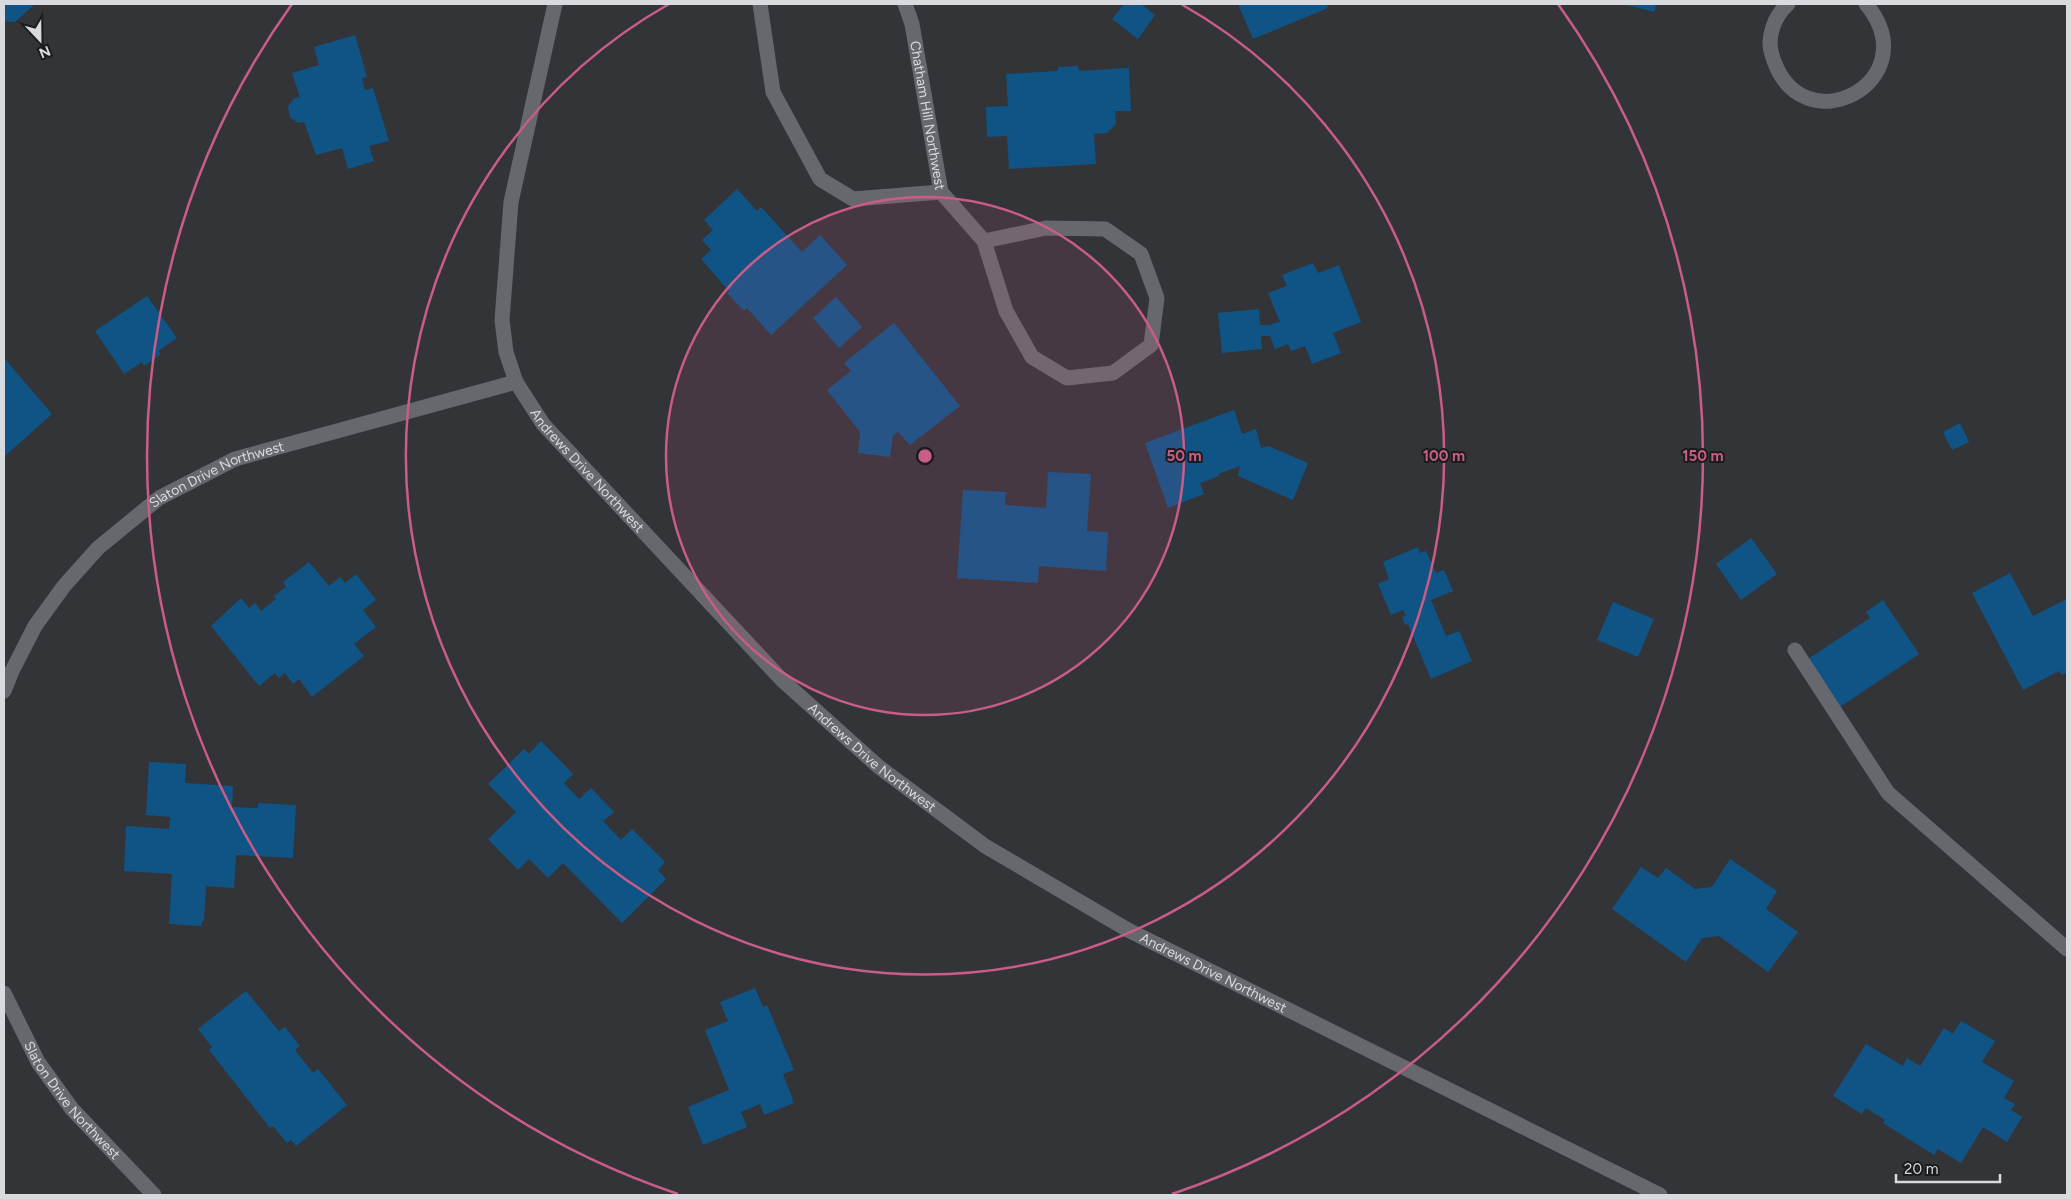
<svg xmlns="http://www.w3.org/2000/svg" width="2071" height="1199" font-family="Figtree,sans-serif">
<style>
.building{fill:#105486}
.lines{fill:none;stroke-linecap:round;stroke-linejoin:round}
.minor{stroke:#67686d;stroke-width:15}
.ring{fill:none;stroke:#ca5c88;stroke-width:2.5}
.labels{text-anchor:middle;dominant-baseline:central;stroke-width:4;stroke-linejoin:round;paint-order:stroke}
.street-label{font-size:14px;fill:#d9dadd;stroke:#1b1c1e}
.centre{fill:#ca5c88;stroke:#1b1c1e;stroke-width:2.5}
.ring-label{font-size:15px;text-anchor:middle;font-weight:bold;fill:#ca5c88;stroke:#1b1c1e;stroke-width:4;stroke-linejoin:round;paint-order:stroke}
</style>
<rect width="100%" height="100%" fill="#333438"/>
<!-- building -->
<g class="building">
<polygon points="4,4 35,4 15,22 4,21"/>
<polygon points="1124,4 1141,4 1155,15 1138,39 1112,19"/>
<polygon points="1238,4 1326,4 1328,8 1253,39"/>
<polygon points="1624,4 1656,4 1654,12"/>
<polygon points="355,35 367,77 362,78 365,90 373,88 389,141 369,146 374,161 348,169 342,148 316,155 304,122 298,123 290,117 288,107 294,98 300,97 292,73 319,65 314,47"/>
<polygon points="1078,66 1079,71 1129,68 1131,111 1115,111 1116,124 1107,133 1094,134 1096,164 1009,169 1007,136 987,137 986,107 1008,106 1006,74 1058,71 1058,67"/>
<polygon points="737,189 757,211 761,207 802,252 820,235 847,265 771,335 747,308 744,311 727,293 729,291 701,259 711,250 702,240 713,230 704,220"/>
<polygon points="1313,263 1318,273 1339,265 1361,322 1333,333 1341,353 1312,364 1305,346 1291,351 1288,344 1275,349 1270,336 1261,336 1262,349 1222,353 1218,313 1259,309 1260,325 1269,325 1280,322 1268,293 1287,286 1282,275"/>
<polygon points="147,296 177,338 158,351 161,354 144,366 142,362 124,374 95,331"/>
<polygon points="836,297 862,327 839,348 813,318"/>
<polygon points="894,323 960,406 910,445 898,432 893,435 890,457 858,453 860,432 827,390 851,371 844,363"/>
<polygon points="4,358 52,414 5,456 4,454"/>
<polygon points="1234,410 1242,434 1256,429 1261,448 1268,446 1308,463 1293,500 1238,476 1240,466 1218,474 1219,476 1200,483 1204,494 1168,508 1145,443"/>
<polygon points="1960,423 1969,442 1952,450 1943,432"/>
<polygon points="1048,472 1091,474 1087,531 1108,532 1106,571 1039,566 1038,583 957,578 963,490 1006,492 1005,505 1046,508"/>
<polygon points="1751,538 1777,574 1741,600 1716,564"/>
<polygon points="1418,547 1420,553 1426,551 1436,573 1444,570 1453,591 1431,600 1446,636 1459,631 1472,661 1431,679 1408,624 1405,625 1402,617 1406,615 1403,610 1391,615 1378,584 1389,579 1383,562"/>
<polygon points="309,562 329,586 340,577 345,583 356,574 376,600 363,610 376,627 354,644 364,656 312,697 299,679 293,684 285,673 279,678 275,673 259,686 211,626 241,598 249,608 255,603 261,611 276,599 274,596 286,587 283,582"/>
<polygon points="2010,573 2033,616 2067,599 2067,672 2062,675 2059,671 2023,690 1972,593"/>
<polygon points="1883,600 1919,654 1840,707 1808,659 1870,618 1866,612"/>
<polygon points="1613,602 1654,619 1638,657 1597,640"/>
<polygon points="541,741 573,774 564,783 579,799 591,788 614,812 603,821 621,840 632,829 665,862 658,870 666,879 622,923 563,863 548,878 529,859 518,870 488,839 516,812 488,784 524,749 529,754"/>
<polygon points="149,762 186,764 185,783 233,786 232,807 258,808 258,803 296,805 293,858 236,855 234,888 206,886 204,921 202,921 201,926 169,924 172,874 124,871 126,826 169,829 170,817 146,815"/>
<polygon points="1730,859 1777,891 1766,909 1798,932 1768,972 1719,936 1702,938 1686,962 1612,909 1641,867 1658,878 1666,868 1695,889 1712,887"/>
<polygon points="755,988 763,1007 767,1005 794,1070 783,1074 794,1103 764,1115 760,1104 741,1112 747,1127 703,1145 688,1107 729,1090 705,1030 728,1021 720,1002"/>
<polygon points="246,991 279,1031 285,1027 300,1046 295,1050 313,1073 318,1069 347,1105 296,1146 291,1140 287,1143 273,1126 270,1128 209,1050 212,1047 198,1029"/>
<polygon points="1961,1021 1995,1041 1982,1062 2014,1081 2004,1098 2015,1104 2011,1110 2022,1117 2007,1142 1983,1127 1961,1163 1938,1149 1934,1155 1883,1123 1885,1120 1866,1108 1862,1114 1833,1096 1866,1044 1903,1066 1907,1058 1920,1066 1944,1028 1953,1034"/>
</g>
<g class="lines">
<!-- minor -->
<g class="minor">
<path id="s1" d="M555,4L511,202L502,320L506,352L516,382L543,424L782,680L879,767L985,846L1128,930L1660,1195"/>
<polyline points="760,4 773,92 820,179 853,199 941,192"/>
<path id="s2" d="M905,4L912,24L941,192L984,241L1006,311L1032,357L1067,378L1113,373L1151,345L1157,298L1141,254L1105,229L1046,228L984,241"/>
<path d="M1788,4C1775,15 1766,37 1772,55C1800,150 1930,81 1866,4"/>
<polyline points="1795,650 1888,793 2067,949"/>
<path id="s3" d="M4,691L12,671L35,626L64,586L98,548L159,498L235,459L516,382"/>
<path id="s4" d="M4,993L38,1062L72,1109L154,1195"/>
</g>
</g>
<!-- distance rings -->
<circle cx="925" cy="456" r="259" fill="#ca5c88" fill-opacity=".12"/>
<g class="ring">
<circle cx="925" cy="456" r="259"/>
<path d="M1181 4A519 519 0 1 1 669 4"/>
<path d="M678 1194A778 778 0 0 1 292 4M1558 4A778 778 0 0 1 1172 1194"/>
</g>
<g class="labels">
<!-- street labels -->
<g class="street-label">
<text stroke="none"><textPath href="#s2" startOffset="114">Chatham Hill Northwest</textPath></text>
<text stroke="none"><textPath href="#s1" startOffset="499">Andrews Drive Northwest</textPath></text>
<text stroke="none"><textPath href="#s3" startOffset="314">Slaton Drive Northwest</textPath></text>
<text stroke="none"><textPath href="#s1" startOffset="904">Andrews Drive Northwest</textPath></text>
<text stroke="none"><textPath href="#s1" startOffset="1309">Andrews Drive Northwest</textPath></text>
<text stroke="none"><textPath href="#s4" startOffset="128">Slaton Drive Northwest</textPath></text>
</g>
</g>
<circle cx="925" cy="456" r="8" class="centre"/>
<g class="ring-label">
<text x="1184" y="461">50 m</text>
<text x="1444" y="461">100 m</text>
<text x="1703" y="461">150 m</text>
</g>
<!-- border -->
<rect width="2071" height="1199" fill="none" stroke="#d9dadd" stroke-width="10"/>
<!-- north arrow -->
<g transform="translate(40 40) rotate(158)" stroke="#1b1c1e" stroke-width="4" paint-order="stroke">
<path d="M0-4L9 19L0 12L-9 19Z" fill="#d9dadd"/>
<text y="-8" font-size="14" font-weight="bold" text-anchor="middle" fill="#d9dadd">N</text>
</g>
<!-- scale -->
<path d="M1896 1174v8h104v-8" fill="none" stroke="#d9dadd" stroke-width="2.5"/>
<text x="1904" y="1174" font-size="15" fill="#d9dadd" stroke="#1b1c1e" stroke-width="4" paint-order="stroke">20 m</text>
</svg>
